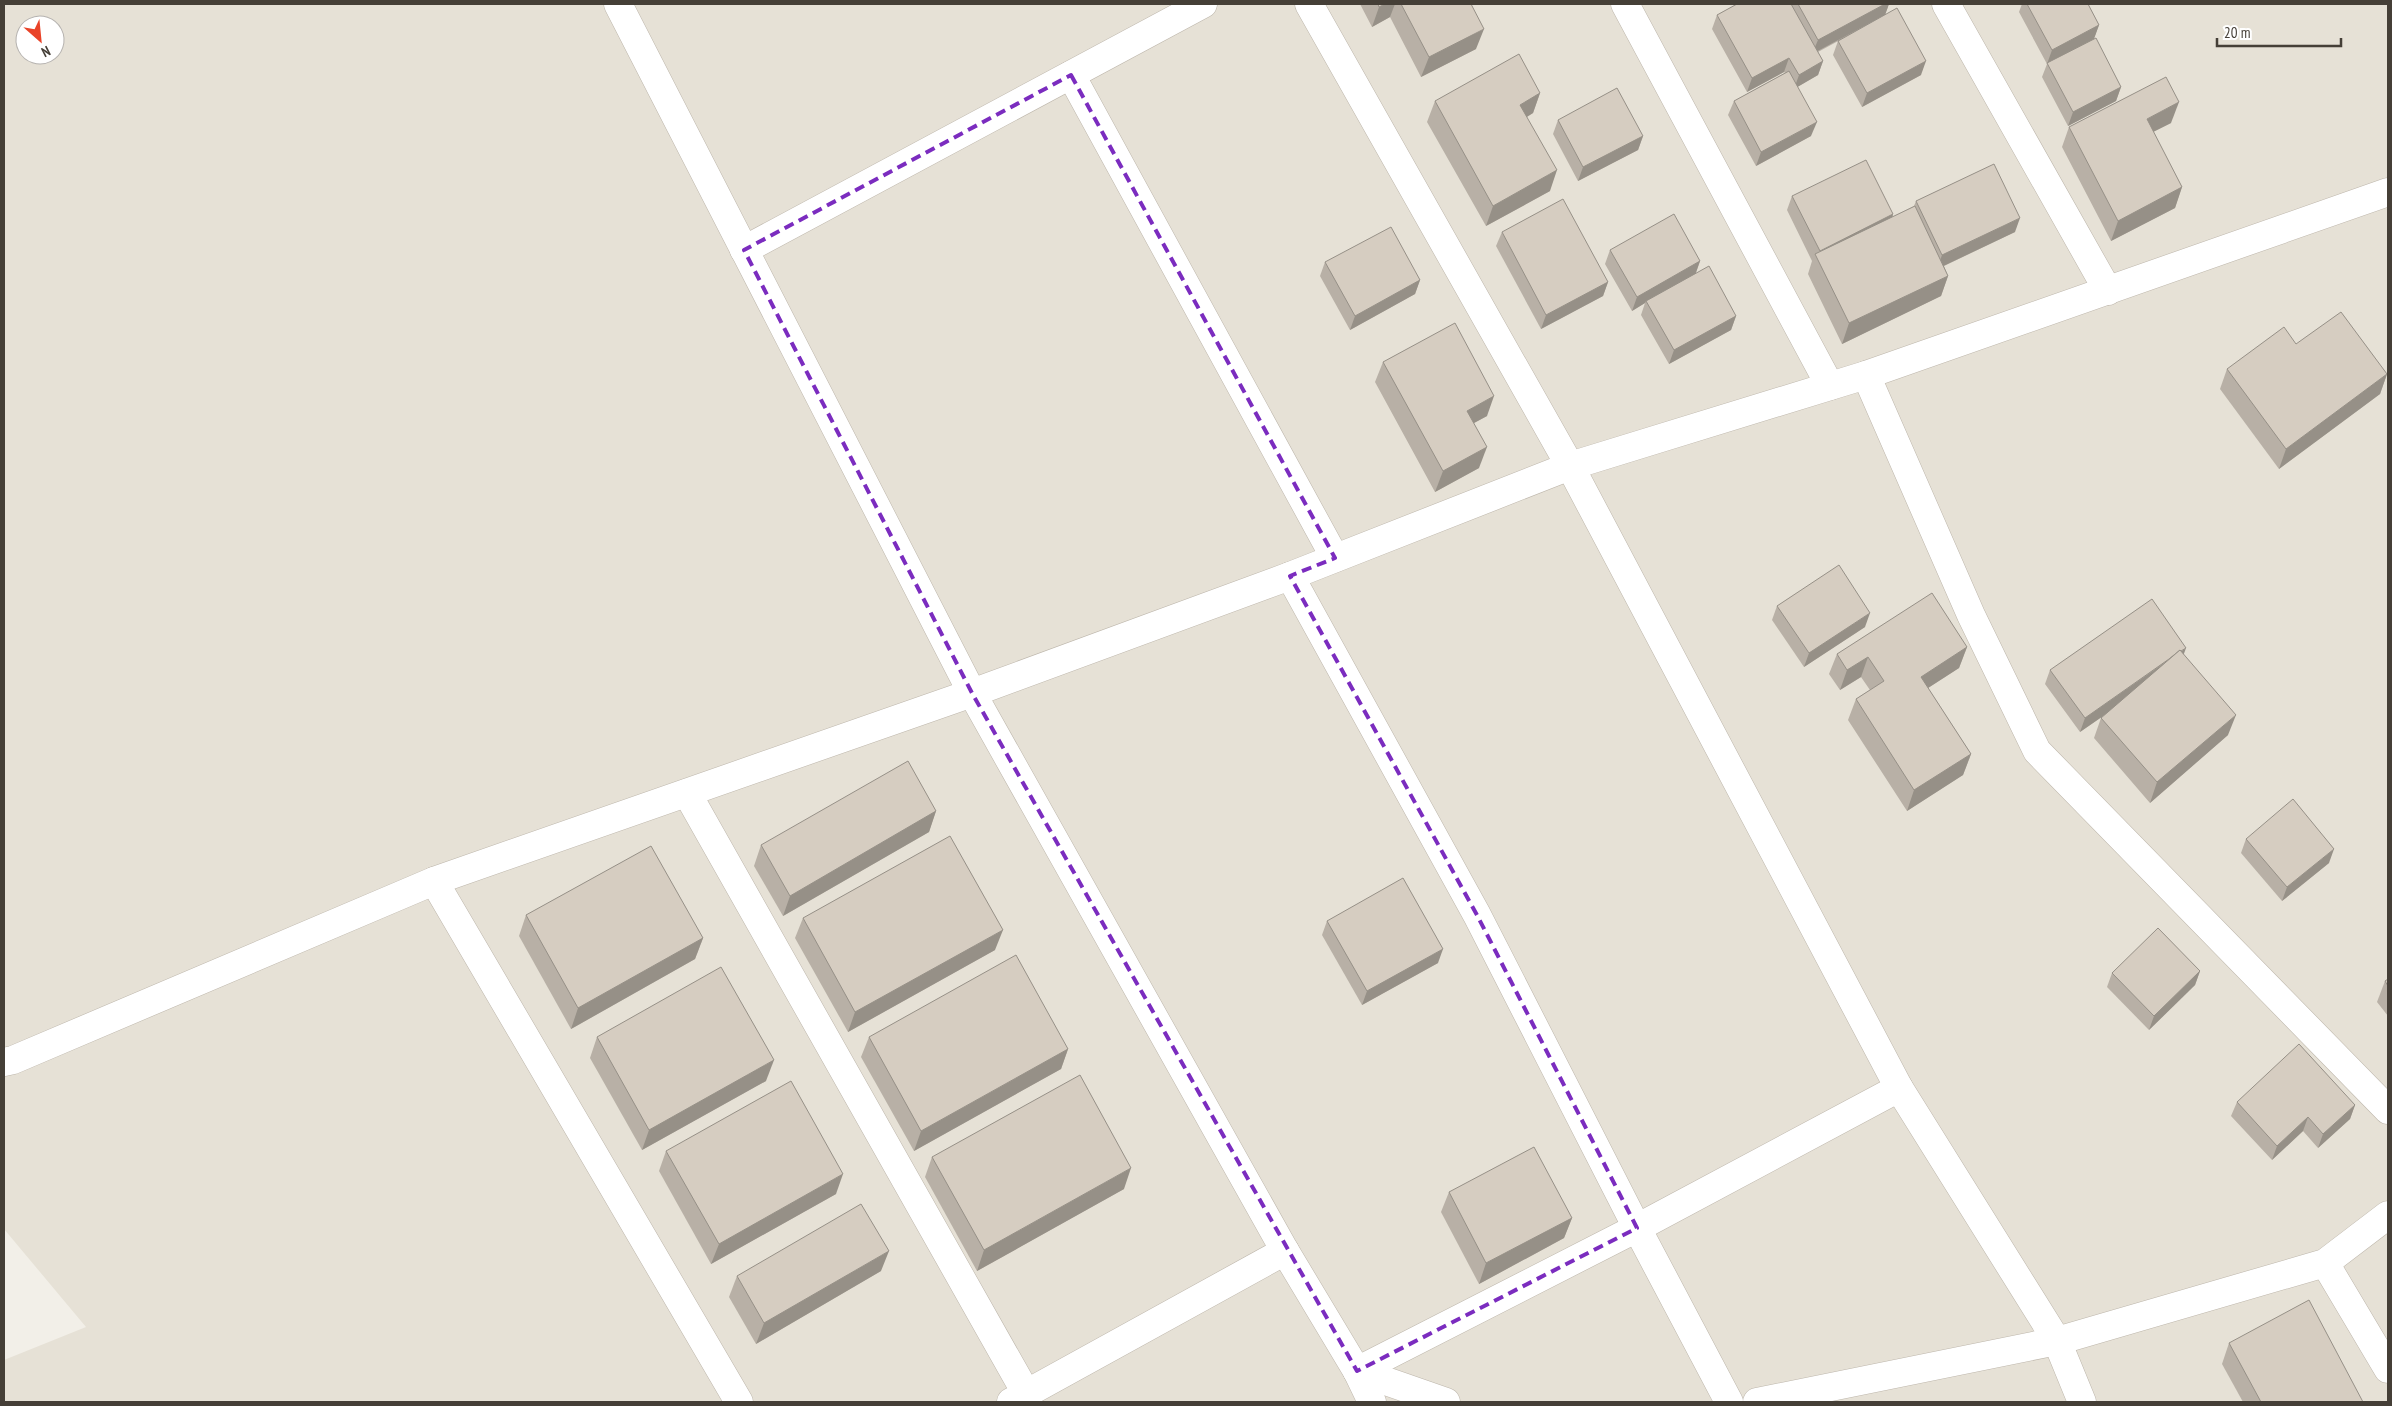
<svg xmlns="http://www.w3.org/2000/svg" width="2392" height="1406" font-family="'PT Sans Narrow',sans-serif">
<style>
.residential{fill:#e6e1d6;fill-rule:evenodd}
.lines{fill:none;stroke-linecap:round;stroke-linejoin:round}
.minor-casing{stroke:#bdb6ab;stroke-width:29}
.minor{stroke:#fff;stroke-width:28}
.wall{fill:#b8b0a6}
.shaded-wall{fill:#969087}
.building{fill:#d6cdc1;stroke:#969087}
.marked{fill:none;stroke:#7b2cbf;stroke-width:4;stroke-dasharray:10 6;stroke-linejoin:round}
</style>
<rect width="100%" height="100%" fill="#f2efe8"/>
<!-- residential -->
<path class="residential" d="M4,4H2388V1402H4V1360L86,1327L4,1229ZM25,25H55V55H25Z"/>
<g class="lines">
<defs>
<g id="minor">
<polyline points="618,4 972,693 1285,1251 1357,1371 1372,1402"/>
<polyline points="1309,4 1570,466 1899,1088 2057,1341 2082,1402"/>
<polyline points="1625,4 1830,386"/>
<polyline points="1946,4 2108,291"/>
<polyline points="1071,75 1335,558"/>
<polyline points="744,250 1203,4"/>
<polyline points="1866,375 1971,615 2037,751 2388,1110"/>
<polyline points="1290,576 1477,915 1637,1228 1729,1402"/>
<polyline points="687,793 1026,1393"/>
<polyline points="434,881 739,1402"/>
<polyline points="4,1062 13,1060 434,881 972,693 1290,576 1570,466 1866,375 2388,192"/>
<polyline points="2325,1263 2388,1369"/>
<polyline points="1357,1371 1637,1228 1899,1088"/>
<polyline points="1357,1371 1446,1402"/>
<polyline points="1011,1402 1285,1251"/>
<polyline points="1757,1402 2057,1341 2325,1263 2388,1215"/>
</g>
</defs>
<!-- minor casing -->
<use href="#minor" class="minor-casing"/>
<!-- minor -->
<use href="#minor" class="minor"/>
</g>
<!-- wall -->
<g class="wall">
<polygon points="1360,4 1471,4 1476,49 1421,77 1390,17 1372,27"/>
<polygon points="1737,4 1889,4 1885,15 1921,75 1862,107 1833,55 1838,41 1864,27 1818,52 1823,61 1818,75 1797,87 1811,136 1756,166 1728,115 1734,101 1785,73 1784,72 1747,92 1712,29 1717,15"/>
<polygon points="2022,4 2088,4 2099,25 2094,38 2121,87 2116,101 2068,126 2042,77 2047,64 2019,12"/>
<polygon points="1540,93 1533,113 1527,117 1550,191 1486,226 1427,122 1435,101"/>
<polygon points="1558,120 1643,136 1638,150 1578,181 1553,134"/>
<polygon points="2171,123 2153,132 2182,187 2175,208 2111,241 2062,147 2069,127"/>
<polygon points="1792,196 1893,214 1893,217 1914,206 1916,201 2015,232 1944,266 1948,276 1941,296 1842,344 1808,274 1812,261 1787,210"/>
<polygon points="1502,232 1608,282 1603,296 1541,329 1496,246"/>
<polygon points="1610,250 1700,261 1696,273 1736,316 1731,330 1669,364 1641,315 1645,303 1632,311 1605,264"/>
<polygon points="1325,262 1420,280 1415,294 1350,330 1320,276"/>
<polygon points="2296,344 2387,374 2380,394 2279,469 2220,389 2227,369"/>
<polygon points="1383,362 1487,416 1474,423 1479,468 1435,492 1375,382"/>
<polygon points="1777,606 1865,627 1804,667 1772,620"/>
<polygon points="1967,647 1959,668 1928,688 1971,754 1963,775 1907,811 1848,720 1856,699 1870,690 1861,677 1840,690 1829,674 1837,654"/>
<polygon points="2183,654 2228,735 2150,803 2094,738 2101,718 2106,714 2080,732 2045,684 2050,670"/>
<polygon points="936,811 929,832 783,916 754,866 761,845"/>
<polygon points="2246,839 2329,863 2282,901 2241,853"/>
<polygon points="526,915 703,938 695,959 571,1029 519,936"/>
<polygon points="803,918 995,950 848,1032 795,938"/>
<polygon points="1327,921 1438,963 1362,1005 1322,935"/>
<polygon points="2200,971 2195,985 2149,1030 2107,987 2112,973"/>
<polygon points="2388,979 2388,1016 2377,1002 2385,981"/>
<polygon points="597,1037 766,1081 642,1150 590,1058"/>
<polygon points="869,1037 1068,1049 1061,1069 914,1151 861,1057"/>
<polygon points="2237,1102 2355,1105 2350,1119 2318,1148 2303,1131 2272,1160 2231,1116"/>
<polygon points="666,1151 836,1194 711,1264 659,1171"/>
<polygon points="932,1157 1124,1189 977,1271 925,1177"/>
<polygon points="1449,1192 1572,1218 1564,1238 1479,1284 1441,1212"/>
<polygon points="881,1271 756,1344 729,1297 737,1276"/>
<polygon points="2229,1343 2363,1402 2243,1402 2222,1364"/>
</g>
<!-- shaded-wall -->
<g class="shaded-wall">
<polygon points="1385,4 1395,4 1390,17 1372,27 1379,7"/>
<polygon points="1885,4 1889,4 1885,15 1812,54 1818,40"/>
<polygon points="2099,25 2094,39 2047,64 2052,50"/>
<polygon points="1484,29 1476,49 1421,77 1429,57"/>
<polygon points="1789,58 1784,72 1747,92 1752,78"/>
<polygon points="1823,61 1818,75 1794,89 1799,75"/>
<polygon points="1926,61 1921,75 1862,107 1867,93"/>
<polygon points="2121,87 2116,101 2068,126 2073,112"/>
<polygon points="1540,93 1533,113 1513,125 1520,105"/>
<polygon points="2179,102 2171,123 2139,139 2147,119"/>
<polygon points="1817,122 1811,136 1756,166 1761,152"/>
<polygon points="1643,136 1638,150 1578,181 1583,167"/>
<polygon points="1557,170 1550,191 1486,226 1493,206"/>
<polygon points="2182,187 2175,208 2111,241 2118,221"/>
<polygon points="1893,214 1888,228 1820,251"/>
<polygon points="2020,218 2015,232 1937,269 1942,255"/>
<polygon points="1700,261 1695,275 1646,301 1645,303 1632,311 1637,297"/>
<polygon points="1948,276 1941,296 1842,344 1849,323"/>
<polygon points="1420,280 1415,294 1350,330 1355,316"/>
<polygon points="1608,282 1603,296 1541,329 1546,315"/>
<polygon points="1736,316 1731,330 1669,364 1674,350"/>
<polygon points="2387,374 2380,394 2279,469 2286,449"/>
<polygon points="1494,396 1487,416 1459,431 1467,411"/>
<polygon points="1487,447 1479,468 1435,492 1443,471"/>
<polygon points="1870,613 1865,627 1804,667 1809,653"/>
<polygon points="1967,647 1959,668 1914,697 1921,677"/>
<polygon points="2186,648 2181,662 2080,732 2085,718"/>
<polygon points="1868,657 1861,677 1840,690 1847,670"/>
<polygon points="2236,715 2228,735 2150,803 2157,782"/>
<polygon points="1971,754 1963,775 1907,811 1914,790"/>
<polygon points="936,811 929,832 783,916 790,896"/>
<polygon points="2334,849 2329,863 2282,901 2287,887"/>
<polygon points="1003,930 995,950 848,1032 855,1012"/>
<polygon points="703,938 695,959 571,1029 578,1008"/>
<polygon points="1443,949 1438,963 1362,1005 1367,991"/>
<polygon points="2200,971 2195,985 2149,1030 2154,1016"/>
<polygon points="1068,1049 1061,1069 914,1151 921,1131"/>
<polygon points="774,1060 766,1081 642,1150 649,1130"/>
<polygon points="2355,1105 2350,1119 2318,1148 2323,1134"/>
<polygon points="2308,1117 2303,1131 2272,1160 2277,1146"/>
<polygon points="1131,1168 1124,1189 977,1271 984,1250"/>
<polygon points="843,1174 836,1194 711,1264 719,1244"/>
<polygon points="1572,1218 1564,1238 1479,1284 1486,1263"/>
<polygon points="889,1251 881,1271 756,1344 764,1323"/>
</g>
<!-- building -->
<g class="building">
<polygon points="1378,4 1385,4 1379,7"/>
<polygon points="1401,4 1471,4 1484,29 1429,57"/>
<polygon points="1737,4 1791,4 1823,61 1799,75 1789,58 1752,78 1717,15"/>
<polygon points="1798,4 1885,4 1818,40"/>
<polygon points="2027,4 2088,4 2099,25 2052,50"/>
<polygon points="1897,8 1926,61 1867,93 1838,41"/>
<polygon points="2096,38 2121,87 2073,112 2047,63"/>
<polygon points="1519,54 1540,93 1520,105 1557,170 1493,206 1435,101"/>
<polygon points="1789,71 1817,122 1761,152 1734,101"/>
<polygon points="2166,77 2179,102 2147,119 2182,187 2118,221 2069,127"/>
<polygon points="1617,88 1643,136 1583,167 1558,120"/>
<polygon points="1866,160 1893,214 1820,251 1792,196"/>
<polygon points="1994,164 2020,218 1942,255 1916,201"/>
<polygon points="1563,199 1608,282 1546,315 1502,232"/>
<polygon points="1915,206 1948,276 1849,323 1815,254"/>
<polygon points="1674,214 1700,261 1637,297 1610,250"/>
<polygon points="1391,227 1420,280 1355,316 1325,262"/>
<polygon points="1709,266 1736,316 1674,350 1646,301"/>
<polygon points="2341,312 2387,374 2286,449 2227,369 2284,327 2296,344"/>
<polygon points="1455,323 1494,396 1467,411 1487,447 1443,471 1383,362"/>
<polygon points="1839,565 1870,613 1809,653 1777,606"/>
<polygon points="1932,593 1967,647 1921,677 1971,754 1914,790 1856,699 1884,681 1868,657 1847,670 1837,654"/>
<polygon points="2152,599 2186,648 2181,651 2180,650 2169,659 2085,718 2050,670"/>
<polygon points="2180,650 2236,715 2157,782 2101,718"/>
<polygon points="908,761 936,811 790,896 761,845"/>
<polygon points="2293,799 2334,849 2287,887 2246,839"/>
<polygon points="950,836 1003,930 855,1012 803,918"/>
<polygon points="651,846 703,938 578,1008 526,915"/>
<polygon points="1403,878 1443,949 1367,991 1327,921"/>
<polygon points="2158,928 2200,971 2154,1016 2112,973"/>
<polygon points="1016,955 1068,1049 921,1131 869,1037"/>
<polygon points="721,967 774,1060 649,1130 597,1037"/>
<polygon points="2388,979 2388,986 2385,981"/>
<polygon points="2299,1044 2355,1105 2323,1134 2308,1117 2277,1146 2237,1102"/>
<polygon points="1080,1075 1131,1168 984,1250 932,1157"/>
<polygon points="791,1081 843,1174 719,1244 666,1151"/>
<polygon points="1534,1147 1572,1218 1486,1263 1449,1192"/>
<polygon points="861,1204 889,1251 764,1323 737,1276"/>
<polygon points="2309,1300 2363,1402 2261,1402 2229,1343"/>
</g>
<!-- marked area -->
<path class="marked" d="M1071,75L1335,558L1290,576L1477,915L1637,1228L1357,1371L972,693L744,250Z"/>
<!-- border -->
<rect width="2392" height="1406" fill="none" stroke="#453f37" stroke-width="10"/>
<!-- north arrow -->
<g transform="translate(40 40) rotate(153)"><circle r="24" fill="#ffffff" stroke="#b5b2af"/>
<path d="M0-4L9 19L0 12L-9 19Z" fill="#e94328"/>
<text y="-8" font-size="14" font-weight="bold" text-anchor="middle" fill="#453f37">N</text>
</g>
<!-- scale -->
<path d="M2217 38v8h124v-8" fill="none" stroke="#453f37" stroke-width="2.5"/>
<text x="2224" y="38" font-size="15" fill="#453f37" stroke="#ffffff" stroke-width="4" paint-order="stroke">20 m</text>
</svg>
